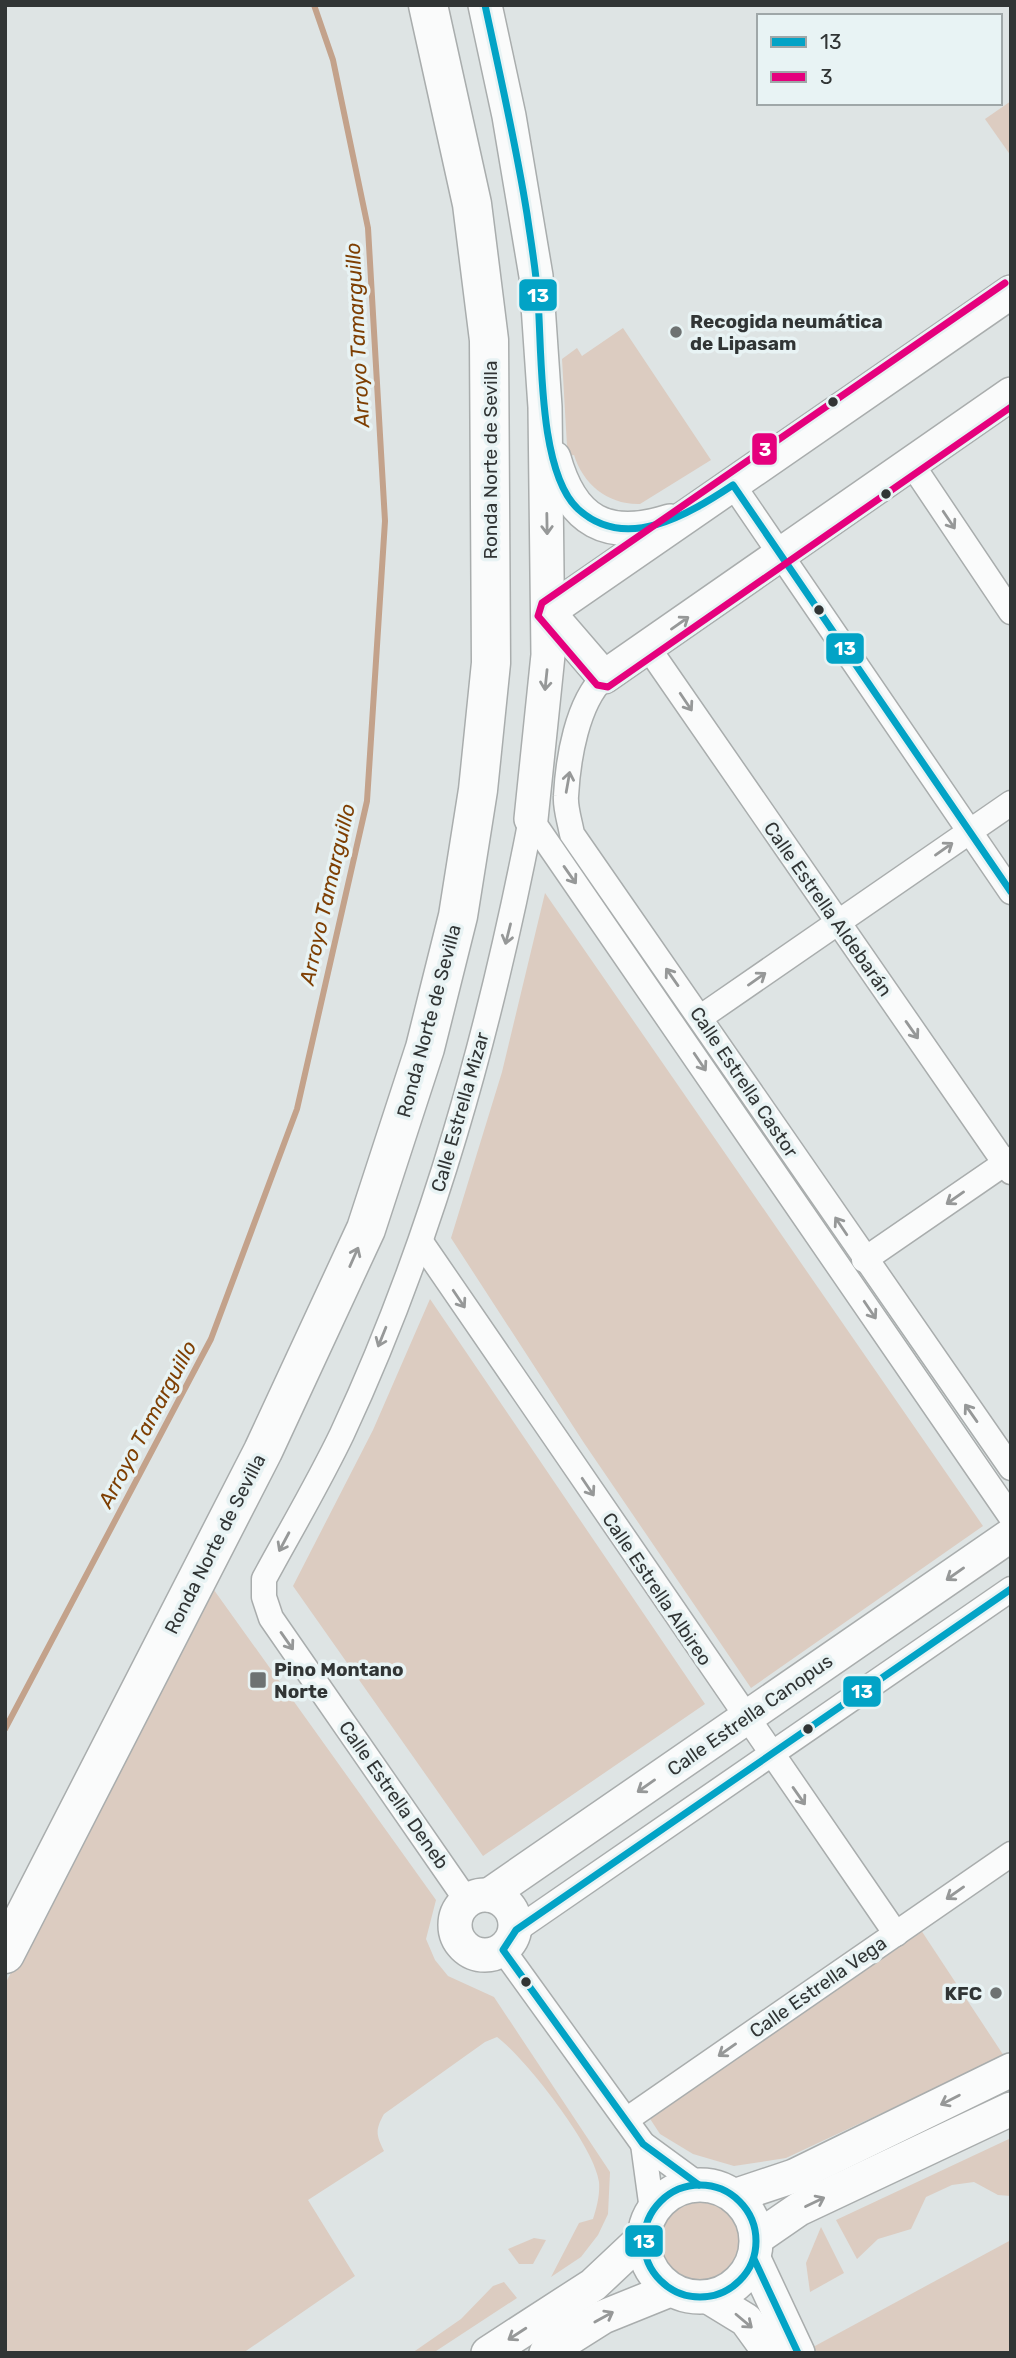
<svg xmlns="http://www.w3.org/2000/svg" width="1016" height="2358" font-family="Rubik,sans-serif">
<style>
.green{fill:#dcccc1}
.lines{fill:none;stroke-linecap:round;stroke-linejoin:round}
.stream{stroke:#c3a28b;stroke-width:6}
.street-casing{stroke:#a9adad;stroke-width:27}
.secondary-casing{stroke:#a9adad;stroke-width:36}
.highway-casing{stroke:#a9adad;stroke-width:41}
.street{stroke:#fafbfb;stroke-width:24}
.secondary{stroke:#fafbfb;stroke-width:33}
.highway{stroke:#fafbfb;stroke-width:38}
.bus-1-casing{stroke:#e8f3f4;stroke-width:12}
.bus-2-casing{stroke:#e8f3f4;stroke-width:12}
.bus-1{stroke:#02a3c6;stroke-width:7}
.bus-2{stroke:#e5007d;stroke-width:7}
.oneway{stroke:#969898}
.poi-dot{fill:#6e7272;stroke:#e8f3f4;stroke-width:2.5}
.bus-dot{fill:#313535;stroke:#e8f3f4;stroke-width:2.5}
.labels{text-anchor:middle;dominant-baseline:central;stroke-width:7;stroke-linejoin:round;paint-order:stroke}
.poi-label{font-size:19px;font-weight:bold;fill:#313535;stroke:#e8f3f4;text-anchor:start}
.street-label{font-size:19px;fill:#313535;stroke:#e8f3f4}
.water-label{font-size:21px;font-style:italic;fill:#7e3f03;stroke:#e8f3f4}
.line-badge{stroke:#e8f3f4;stroke-width:2.5}
.badge-label{font-size:19px;text-anchor:middle;font-weight:bold;fill:#fff}
</style>
<rect width="100%" height="100%" fill="#dee4e4"/>
<!-- green -->
<g class="green">
<polygon points="1011,101 1011,156 985,119"/>
<path d="M623,328L711,460L640,504C608,505 583,484 574,455L569,456L567,446L562,359L577,348L582,356Z"/>
<polygon points="545,893 983,1526 751,1688 584,1443 451,1238 502,1072"/>
<polygon points="430,1299 705,1704 483,1856 293,1586 373,1430"/>
<path d="M214,1590L436,1900L426,1939L435,1960L448,1976L494,1997L610,2172L608,2214L598,2235L581,2257L551,2277L579,2223L593,2219C597,2207 600,2194 599,2182C595,2147 525,2058 497,2037L485,2042L384,2114C375,2130 376,2135 384,2151L308,2200L355,2276L243,2353H5V1984Z"/>
<polygon points="915,1921 1004,2056 786,2158 734,2166 693,2154 660,2134 643,2108"/>
<polygon points="1011,2138 1011,2196 998,2195 974,2182 952,2185 926,2197 911,2229 878,2239 857,2259 836,2220"/>
<circle cx="700" cy="2240" r="46"/>
<polygon points="821,2227 844,2273 810,2292 806,2263"/>
<polygon points="534,2238 546,2240 533,2264 519,2264 508,2249"/>
<polygon points="1011,2240 1011,2353 802,2353"/>
<polygon points="504,2282 517,2298 433,2353 412,2353 461,2319 493,2286"/>
</g>
<g class="lines">
<!-- stream -->
<polyline class="stream" points="5,1729 211,1339 297,1109 367,801 385,521 368,228 333,60 314,5"/>
<defs>
<g id="street">
<polyline points="911,463 1011,612"/>
<polyline points="733,485 1011,892"/>
<polyline points="647,646 1011,1172"/>
<path d="M604,677C577,703 568,759 566,796C565,808 570,822 572,834L1011,1468"/>
<polyline points="531,819 1011,1517"/>
<polyline points="701,1017 1011,803"/>
<polyline points="421,1242 896,1934"/>
<polyline points="864,1260 1011,1159"/>
<path d="M467,1901L271,1618L264,1597V1579C290,1531 318,1484 342,1434C433,1239 490,1031 531,819"/>
<polyline points="516,1930 1011,1589"/>
<polyline points="503,1950 643,2144 699,2185"/>
<polyline points="626,2120 1011,1854"/>
<polyline points="643,2144 652,2210"/>
</g>
<g id="secondary">
<polyline points="485,5 509,116 536,276 545,407 548,655 531,819"/>
<path d="M554,458C572,522 607,541 670,521"/>
<polyline points="548,612 604,677 1011,394"/>
<polyline points="548,612 1011,292"/>
<circle cx="485" cy="1925" r="30"/>
<polyline points="489,1895 1011,1535"/>
<circle cx="700" cy="2241" r="56"/>
<polyline points="734,2196 794,2176 1011,2070"/>
<polyline points="757,2238 799,2209 1011,2109"/>
<polyline points="754,2259 798,2353"/>
<polyline points="710,2298 746,2320 770,2353"/>
<polyline points="488,2353 593,2285 643,2238"/>
<polyline points="546,2353 603,2317 670,2290"/>
</g>
<polyline id="highway" points="5,1954 263,1451 366,1229 425,1048 458,916 478,790 491,663 489,340 472,204 428,5"/>
</defs>
<!-- street casing -->
<use href="#street" class="street-casing"/>
<!-- secondary casing -->
<use href="#secondary" class="secondary-casing"/>
<!-- highway casing -->
<use href="#highway" class="highway-casing"/>
<!-- street -->
<use href="#street" class="street"/>
<!-- secondary -->
<use href="#secondary" class="secondary"/>
<!-- highway -->
<use href="#highway" class="highway"/>
<defs>
<g id="bus-1">
<path d="M485,5C500,75 516,144 527,214C531,242 536,270 538,299C542,352 538,472 578,509C626,553 689,514 733,485L1011,892"/>
<circle cx="700" cy="2241" r="56"/>
<polyline points="699,2185 643,2144 503,1950 516,1930 1011,1589"/>
<polyline points="754,2259 798,2353"/>
</g>
<polyline id="bus-2" points="1005,283 542,603 538,616 597,685 608,687 1011,407"/>
</defs>
<!-- bus-1 casing -->
<use href="#bus-1" class="bus-1-casing"/>
<!-- bus-2 casing -->
<use href="#bus-2" class="bus-2-casing"/>
<!-- bus-1 -->
<use href="#bus-1" class="bus-1"/>
<!-- bus-2 -->
<use href="#bus-2" class="bus-2"/>
</g>
<!-- one-way arrows -->
<defs><path id="oneway-shaft" d="M-6 0H5M1.5-3L5.5 0L1.5 3" fill="none" stroke-width="1.6" stroke-linecap="round" stroke-linejoin="round" transform="scale(1.75)"/></defs>
<g class="oneway">
<use href="#oneway-shaft" transform="translate(949 520) rotate(56)"/>
<use href="#oneway-shaft" transform="translate(547 524) rotate(89)"/>
<use href="#oneway-shaft" transform="translate(680 623) rotate(-35)"/>
<use href="#oneway-shaft" transform="translate(546 680) rotate(96)"/>
<use href="#oneway-shaft" transform="translate(686 702) rotate(56)"/>
<use href="#oneway-shaft" transform="translate(568 782) rotate(-80)"/>
<use href="#oneway-shaft" transform="translate(944 849) rotate(-35)"/>
<use href="#oneway-shaft" transform="translate(570 875) rotate(55)"/>
<use href="#oneway-shaft" transform="translate(508 934) rotate(104)"/>
<use href="#oneway-shaft" transform="translate(672 977) rotate(-125)"/>
<use href="#oneway-shaft" transform="translate(757 979) rotate(-35)"/>
<use href="#oneway-shaft" transform="translate(912 1030) rotate(55)"/>
<use href="#oneway-shaft" transform="translate(700 1062) rotate(56)"/>
<use href="#oneway-shaft" transform="translate(955 1198) rotate(145)"/>
<use href="#oneway-shaft" transform="translate(841 1226) rotate(-124)"/>
<use href="#oneway-shaft" transform="translate(354 1257) rotate(-66)"/>
<use href="#oneway-shaft" transform="translate(459 1299) rotate(56)"/>
<use href="#oneway-shaft" transform="translate(870 1310) rotate(56)"/>
<use href="#oneway-shaft" transform="translate(382 1337) rotate(112)"/>
<use href="#oneway-shaft" transform="translate(971 1413) rotate(-125)"/>
<use href="#oneway-shaft" transform="translate(588 1487) rotate(56)"/>
<use href="#oneway-shaft" transform="translate(284 1542) rotate(118)"/>
<use href="#oneway-shaft" transform="translate(955 1574) rotate(145)"/>
<use href="#oneway-shaft" transform="translate(287 1641) rotate(55)"/>
<use href="#oneway-shaft" transform="translate(646 1786) rotate(145)"/>
<use href="#oneway-shaft" transform="translate(799 1796) rotate(55)"/>
<use href="#oneway-shaft" transform="translate(955 1893) rotate(145)"/>
<use href="#oneway-shaft" transform="translate(727 2050) rotate(145)"/>
<use href="#oneway-shaft" transform="translate(950 2100) rotate(153)"/>
<use href="#oneway-shaft" transform="translate(815 2202) rotate(-26)"/>
<use href="#oneway-shaft" transform="translate(604 2317) rotate(-29)"/>
<use href="#oneway-shaft" transform="translate(744 2321) rotate(40)"/>
<use href="#oneway-shaft" transform="translate(517 2334) rotate(147)"/>
</g>
<!-- markers -->
<g class="poi-dot">
<circle cx="676" cy="332" r="7"/>
<rect x="249" y="1671" width="18" height="18" rx="3.5"/>
<circle cx="996" cy="1993" r="7"/>
</g>
<g class="bus-dot">
<circle cx="833" cy="402" r="6"/>
<circle cx="886" cy="494" r="6"/>
<circle cx="819" cy="610" r="6"/>
<circle cx="808" cy="1729" r="6"/>
<circle cx="526" cy="1982" r="6"/>
</g>
<g class="labels">
<!-- poi labels -->
<g class="poi-label">
<text x="690" y="321">Recogida neumática<tspan x="690" dy="22">de Lipasam</tspan></text>
<text x="274" y="1669">Pino Montano<tspan x="274" dy="22">Norte</tspan></text>
<text x="982" y="1993" text-anchor="end">KFC</text>
</g>
<!-- street labels -->
<g class="street-label">
<text transform="translate(490 460) rotate(-90)">Ronda Norte de Sevilla</text>
<text transform="translate(828 909) rotate(55)">Calle Estrella Aldebarán</text>
<text transform="translate(429 1021) rotate(-75)">Ronda Norte de Sevilla</text>
<text transform="translate(744 1082) rotate(56)">Calle Estrella Castor</text>
<text transform="translate(460 1112) rotate(-74)">Calle Estrella Mizar</text>
<text transform="translate(215 1544) rotate(-63)">Ronda Norte de Sevilla</text>
<text transform="translate(657 1589) rotate(56)">Calle Estrella Albireo</text>
<text transform="translate(750 1715) rotate(-35)">Calle Estrella Canopus</text>
<text transform="translate(394 1795) rotate(55)">Calle Estrella Deneb</text>
<text transform="translate(818 1987) rotate(-35)">Calle Estrella Vega</text>
</g>
<!-- water labels -->
<g class="water-label">
<text transform="translate(357 335) rotate(-93)">Arroyo Tamarguillo</text>
<text transform="translate(327 894) rotate(-77)">Arroyo Tamarguillo</text>
<text transform="translate(147 1424) rotate(-62)">Arroyo Tamarguillo</text>
</g>
</g>
<g class="line-badge">
<rect x="518" y="278" width="40" height="34" rx="7" fill="#02a3c6"/>
<rect x="751" y="432" width="27" height="34" rx="7" fill="#e5007d"/>
<rect x="825" y="632" width="40" height="33" rx="7" fill="#02a3c6"/>
<rect x="842" y="1675" width="40" height="33" rx="7" fill="#02a3c6"/>
<rect x="624" y="2224" width="40" height="34" rx="7" fill="#02a3c6"/>
</g>
<g class="badge-label">
<text x="538" y="302">13</text>
<text x="765" y="456">3</text>
<text x="845" y="655">13</text>
<text x="862" y="1698">13</text>
<text x="644" y="2248">13</text>
</g>
<!-- border -->
<rect width="1016" height="2358" fill="none" stroke="#313535" stroke-width="14"/>
<!-- legend -->
<rect x="757" y="14" width="245" height="91" fill="#e8f3f4" stroke="#9fa7a8" stroke-width="2"/>
<rect x="771" y="37" width="35" height="10" fill="#02a3c6" stroke="#9fa7a8" stroke-width="2"/>
<text x="820" y="49" font-size="21" fill="#313535">13</text>
<rect x="771" y="72" width="35" height="10" fill="#e5007d" stroke="#9fa7a8" stroke-width="2"/>
<text x="820" y="84" font-size="21" fill="#313535">3</text>
</svg>
